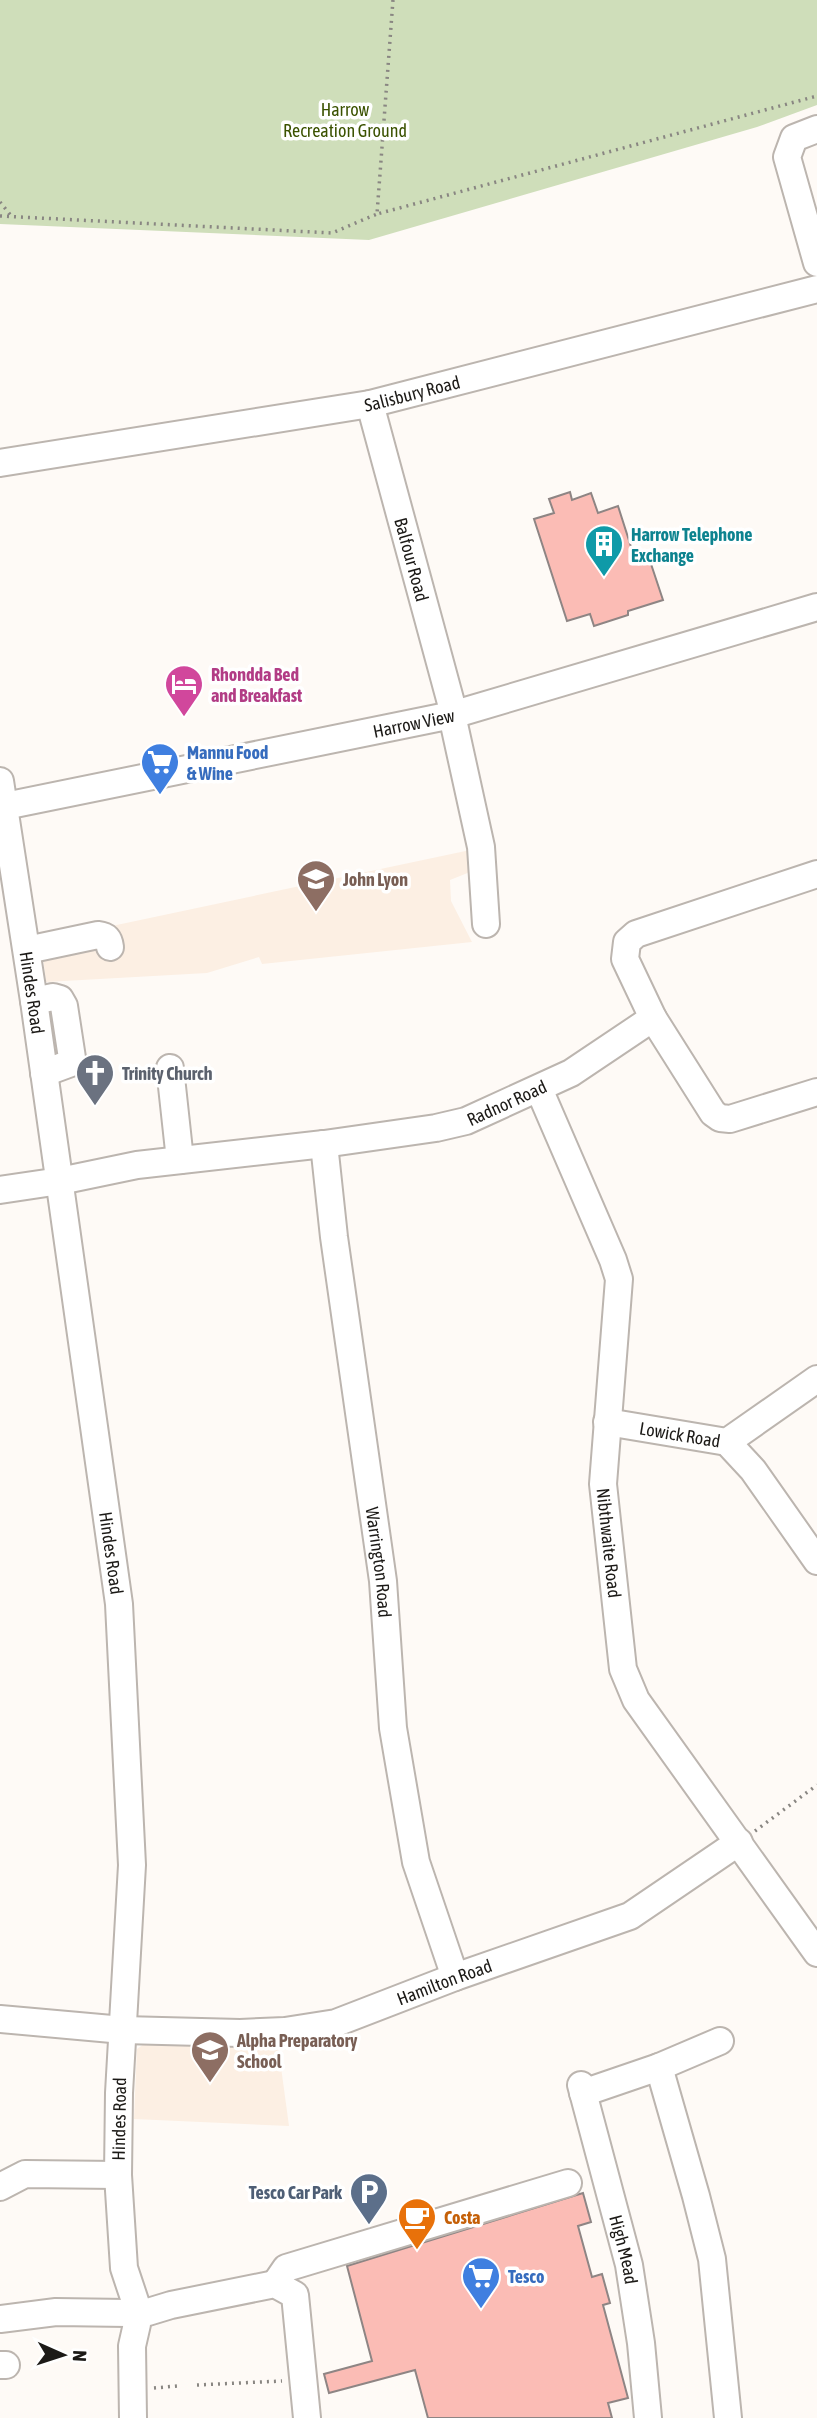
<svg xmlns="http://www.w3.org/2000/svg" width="817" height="2418" font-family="'Asap Condensed',sans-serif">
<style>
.built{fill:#fcefe3}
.green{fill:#cfdeba}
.building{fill:#fbbcb5;stroke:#8e8584;stroke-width:2}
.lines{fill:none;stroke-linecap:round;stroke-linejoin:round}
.minor-casing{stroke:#bcb5af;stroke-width:30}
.path{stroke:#898682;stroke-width:3.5;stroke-dasharray:2 5;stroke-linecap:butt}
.minor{stroke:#fff;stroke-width:26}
.labels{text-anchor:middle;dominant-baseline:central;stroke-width:7;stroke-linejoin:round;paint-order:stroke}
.park-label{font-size:18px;fill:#3b5200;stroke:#fff}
.street-label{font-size:18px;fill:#1c1a17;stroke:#fff}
.culture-label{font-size:18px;font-weight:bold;fill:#0d838f;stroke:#fff;text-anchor:start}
.hotel-label{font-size:18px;font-weight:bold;fill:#b23c85;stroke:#fff;text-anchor:start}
.shop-label{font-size:18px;font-weight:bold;fill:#366cbe;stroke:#fff;text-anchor:start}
.education-label{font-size:18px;font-weight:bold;fill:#785e54;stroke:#fff;text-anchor:start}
.worship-label{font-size:18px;font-weight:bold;fill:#5b616d;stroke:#fff;text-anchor:start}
.service-label{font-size:18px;font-weight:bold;fill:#4e5e75;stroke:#fff;text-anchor:end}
.food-label{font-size:18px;font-weight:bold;fill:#c56008;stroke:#fff;text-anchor:start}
</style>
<rect width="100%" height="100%" fill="#fefaf6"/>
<!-- built -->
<g class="built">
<polygon points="475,849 480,868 450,880 451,901 472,942 262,964 259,957 207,973 46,982 41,941"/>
<polygon points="144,2044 239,2048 278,2045 289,2126 134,2119 137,2049"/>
</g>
<!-- green -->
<polygon class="green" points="0,0 817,0 817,105 757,127 369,240 0,224"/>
<!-- building -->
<g class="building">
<polygon points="570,492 572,500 591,493 598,513 618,506 634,556 647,552 663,600 628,611 628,615 594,626 590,614 567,621 534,519 554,513 549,499"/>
<polygon points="583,2193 591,2222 578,2226 592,2277 602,2274 610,2303 603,2305 628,2398 608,2403 612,2418 428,2418 415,2370 329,2393 324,2374 372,2361 347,2266"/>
</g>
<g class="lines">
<defs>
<g id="minor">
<polyline points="817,129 794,138 787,157 817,263"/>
<path id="s1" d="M370,404L454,714"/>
<path id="s2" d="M0,463L370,404L817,289"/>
<polyline points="452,715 481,847 486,924"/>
<path id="s3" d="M0,781L34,1001L119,1604L132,1865L119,2093L118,2175L124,2268L136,2304"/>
<path id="s4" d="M0,807L452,715L817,607"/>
<path d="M27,950L98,935C107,936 109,939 110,947"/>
<polyline points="34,1001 53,997 60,999 64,1006 72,1058 71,1063 44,1073"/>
<polyline points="653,1018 713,1113 720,1118 730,1119 817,1092"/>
<polyline points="170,1068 180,1160"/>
<path id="s5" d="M539,1089L613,1260L619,1279L603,1484L623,1669L636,1700L817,1953"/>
<path id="s6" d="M324,1144L334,1237L383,1581L393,1728L416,1862L455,1977"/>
<path id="s7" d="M0,1190L60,1181L137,1165L324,1144L436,1128L466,1121L571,1073L653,1018L625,959L627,942L636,934L817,874"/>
<path id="s8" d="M607,1422L727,1442L817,1379"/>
<polyline points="727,1442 753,1470 817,1561"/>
<path id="s9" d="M0,2019L123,2030L240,2033L285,2031L336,2023L455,1977L630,1916L739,1842"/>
<polyline points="659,2067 696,2196 712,2259 728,2418"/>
<path id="s10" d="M581,2085L629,2265L641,2343L648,2418"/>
<polyline points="583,2093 659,2067 720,2041"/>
<polyline points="0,2187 25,2174 118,2175"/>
<polyline points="275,2284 286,2268 568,2183"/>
<polyline points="148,2312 171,2305 275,2284 295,2295 307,2418"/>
<polyline points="0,2319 56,2312 128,2313"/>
<polyline points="0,2365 6,2365"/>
<polyline points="133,2418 132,2346 137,2324"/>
</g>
</defs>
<!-- minor casing -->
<use href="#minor" class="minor-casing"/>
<!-- path -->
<g class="path">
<polyline points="393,0 377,214 817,96"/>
<polyline points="0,202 12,217"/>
<polyline points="0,216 332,233 377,214"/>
<polyline points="755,1831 817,1785"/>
<polyline points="197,2385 282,2381"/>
<polyline points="154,2388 177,2386"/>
</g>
<!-- minor -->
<use href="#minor" class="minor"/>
</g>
<!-- icons -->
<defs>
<symbol id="building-pin" viewBox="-11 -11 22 30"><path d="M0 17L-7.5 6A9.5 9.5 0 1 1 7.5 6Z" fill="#0f9aa8" stroke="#fff"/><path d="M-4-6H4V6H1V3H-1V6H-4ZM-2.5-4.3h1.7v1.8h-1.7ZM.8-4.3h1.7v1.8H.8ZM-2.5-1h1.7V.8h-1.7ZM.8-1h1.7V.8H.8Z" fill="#fff"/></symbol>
<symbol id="hotel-pin" viewBox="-11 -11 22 30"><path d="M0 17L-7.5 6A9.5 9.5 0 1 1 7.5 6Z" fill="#d1479c" stroke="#fff"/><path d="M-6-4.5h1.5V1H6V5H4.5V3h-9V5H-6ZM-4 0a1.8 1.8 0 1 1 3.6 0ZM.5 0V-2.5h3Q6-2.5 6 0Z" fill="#fff"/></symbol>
<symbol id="supermarket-pin" viewBox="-11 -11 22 30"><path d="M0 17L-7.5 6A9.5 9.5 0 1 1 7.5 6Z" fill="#3f7fe0" stroke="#fff"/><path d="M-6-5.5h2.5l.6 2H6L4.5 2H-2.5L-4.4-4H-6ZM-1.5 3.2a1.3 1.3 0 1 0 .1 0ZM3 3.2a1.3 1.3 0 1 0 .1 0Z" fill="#fff"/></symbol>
<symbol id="school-pin" viewBox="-11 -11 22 30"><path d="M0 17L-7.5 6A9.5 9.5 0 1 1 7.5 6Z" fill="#8d6e63" stroke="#fff"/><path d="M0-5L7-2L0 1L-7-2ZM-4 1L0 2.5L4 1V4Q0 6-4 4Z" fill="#fff"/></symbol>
<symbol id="church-pin" viewBox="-11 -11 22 30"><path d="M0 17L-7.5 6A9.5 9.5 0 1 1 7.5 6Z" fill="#6b7280" stroke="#fff"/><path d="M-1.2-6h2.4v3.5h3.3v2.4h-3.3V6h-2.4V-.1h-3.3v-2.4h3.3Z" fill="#fff"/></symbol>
<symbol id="parking-pin" viewBox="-11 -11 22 30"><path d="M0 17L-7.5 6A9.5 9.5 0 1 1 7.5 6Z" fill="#5c6f8a" stroke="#fff"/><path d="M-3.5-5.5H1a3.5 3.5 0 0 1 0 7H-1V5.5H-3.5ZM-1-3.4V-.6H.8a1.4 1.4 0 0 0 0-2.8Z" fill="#fff"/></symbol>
<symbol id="cafe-pin" viewBox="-11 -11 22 30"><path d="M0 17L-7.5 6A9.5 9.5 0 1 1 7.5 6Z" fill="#e8710a" stroke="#fff"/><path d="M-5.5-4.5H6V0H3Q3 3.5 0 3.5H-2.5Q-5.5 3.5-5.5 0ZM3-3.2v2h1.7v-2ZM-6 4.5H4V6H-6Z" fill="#fff"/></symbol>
</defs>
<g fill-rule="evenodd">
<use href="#building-pin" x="582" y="522" width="44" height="60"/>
<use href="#hotel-pin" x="162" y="662" width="44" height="60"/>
<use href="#supermarket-pin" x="138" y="740" width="44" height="60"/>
<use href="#school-pin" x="294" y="857" width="44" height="60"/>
<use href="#church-pin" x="73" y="1051" width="44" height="60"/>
<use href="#school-pin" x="188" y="2028" width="44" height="60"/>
<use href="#parking-pin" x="347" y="2170" width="44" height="60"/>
<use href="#cafe-pin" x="395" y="2195" width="44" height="60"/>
<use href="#supermarket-pin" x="459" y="2254" width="44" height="60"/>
</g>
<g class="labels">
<!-- park labels -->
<g class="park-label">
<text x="345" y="109">Harrow<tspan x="345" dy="21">Recreation Ground</tspan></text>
</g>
<!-- street labels -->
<g class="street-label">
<text stroke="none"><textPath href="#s2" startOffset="418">Salisbury Road</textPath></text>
<text stroke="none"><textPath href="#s1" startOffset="161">Balfour Road</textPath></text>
<text stroke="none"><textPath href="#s4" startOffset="422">Harrow View</textPath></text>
<text stroke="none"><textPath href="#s3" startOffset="214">Hindes Road</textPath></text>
<text stroke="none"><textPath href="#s7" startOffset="516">Radnor Road</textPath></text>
<text stroke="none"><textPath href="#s8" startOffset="74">Lowick Road</textPath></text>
<text stroke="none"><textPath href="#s5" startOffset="471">Nibthwaite Road</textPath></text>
<text stroke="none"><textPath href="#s3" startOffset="780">Hindes Road</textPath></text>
<text stroke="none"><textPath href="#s6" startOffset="422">Warrington Road</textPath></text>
<text stroke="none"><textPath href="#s9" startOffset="453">Hamilton Road</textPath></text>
<text transform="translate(119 2119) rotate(-89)">Hindes Road</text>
<text stroke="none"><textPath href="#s10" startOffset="170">High Mead</textPath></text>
</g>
<!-- culture labels -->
<g class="culture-label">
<text x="631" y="534">Harrow Telephone<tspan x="631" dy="21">Exchange</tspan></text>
</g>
<!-- hotel labels -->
<g class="hotel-label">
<text x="211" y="674">Rhondda Bed<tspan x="211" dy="21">and Breakfast</tspan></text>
</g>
<!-- shop labels -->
<g class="shop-label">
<text x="187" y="752">Mannu Food<tspan x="187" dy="21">&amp; Wine</tspan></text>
<text x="508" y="2276">Tesco</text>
</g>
<!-- education labels -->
<g class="education-label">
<text x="343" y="879">John Lyon</text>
<text x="237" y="2040">Alpha Preparatory<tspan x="237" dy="21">School</tspan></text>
</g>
<!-- worship labels -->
<g class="worship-label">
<text x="122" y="1073">Trinity Church</text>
</g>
<!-- service labels -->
<g class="service-label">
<text x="342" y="2192">Tesco Car Park</text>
</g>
<!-- food labels -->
<g class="food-label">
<text x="444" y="2217">Costa</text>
</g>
</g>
<!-- north arrow -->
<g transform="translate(63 2355) rotate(93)" stroke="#ffffff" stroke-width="5" paint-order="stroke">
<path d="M0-5L12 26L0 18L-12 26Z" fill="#1c1a17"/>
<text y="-10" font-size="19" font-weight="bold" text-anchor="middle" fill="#1c1a17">N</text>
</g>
</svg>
